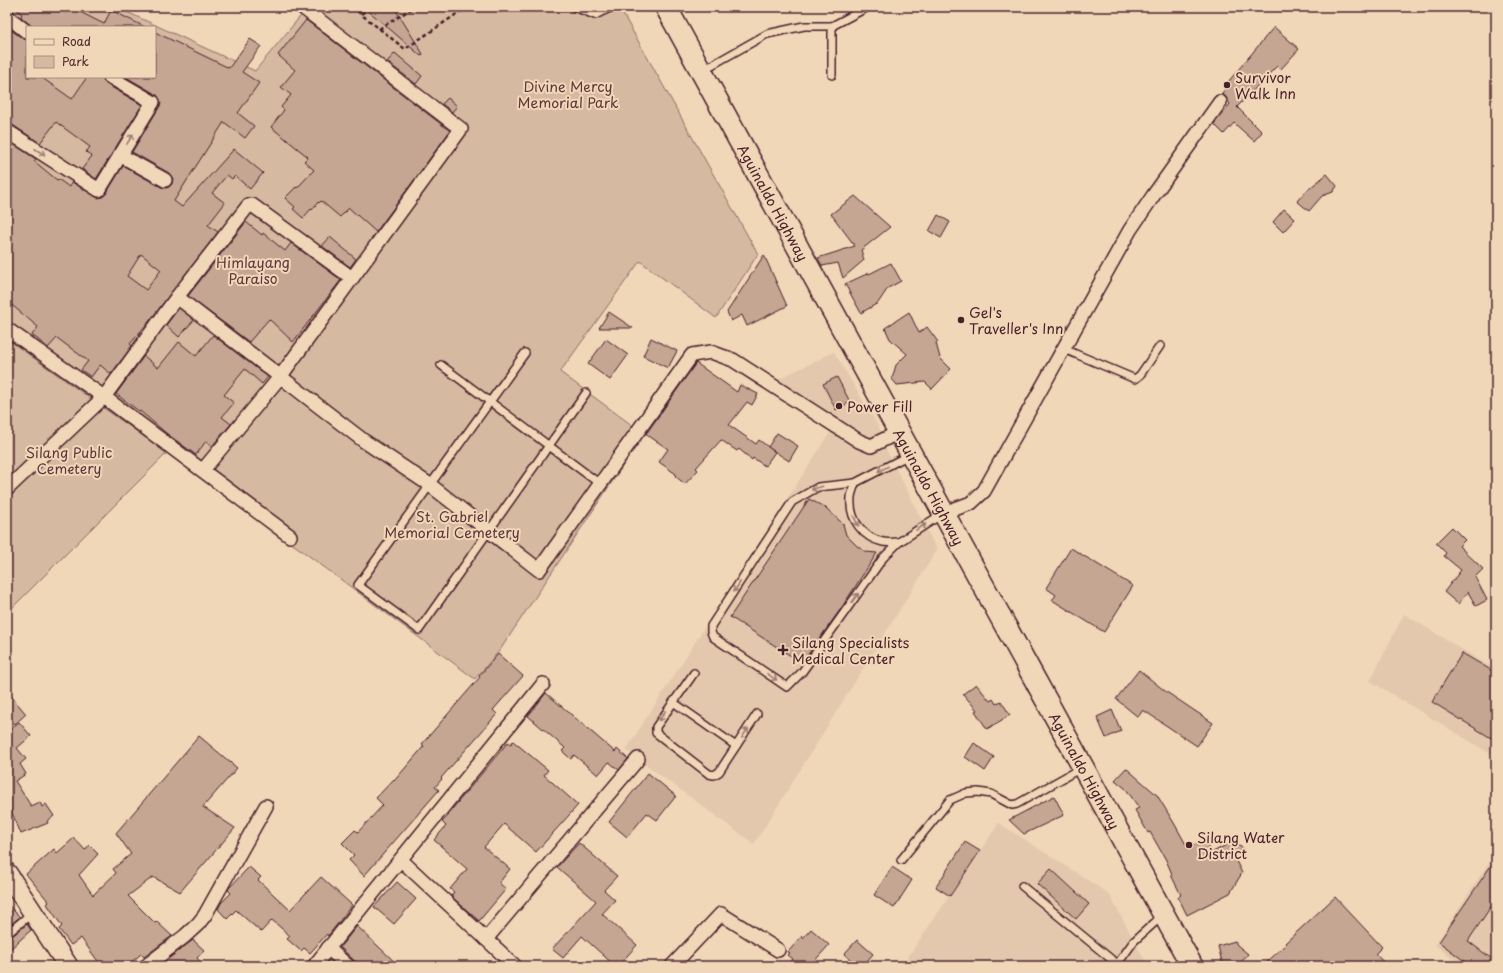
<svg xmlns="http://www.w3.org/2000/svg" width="1503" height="973" font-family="'Playpen Sans',sans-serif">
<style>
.built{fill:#e3c8ad}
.green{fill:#d5b9a0;stroke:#906c66;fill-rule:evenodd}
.building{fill:#c4a693;stroke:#4a1f2b;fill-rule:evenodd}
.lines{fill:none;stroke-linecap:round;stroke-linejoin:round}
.lane-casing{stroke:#4a1f2b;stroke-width:10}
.street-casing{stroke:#4a1f2b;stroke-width:16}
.secondary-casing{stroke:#4a1f2b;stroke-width:22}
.primary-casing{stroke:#4a1f2b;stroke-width:24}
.path{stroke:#4a1f2b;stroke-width:2.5;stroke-dasharray:4 3;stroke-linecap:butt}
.lane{stroke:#f0d7b8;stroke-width:7}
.street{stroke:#f0d7b8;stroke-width:13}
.secondary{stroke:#f0d7b8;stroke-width:19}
.primary{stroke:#f0d7b8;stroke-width:21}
.oneway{stroke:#9d7b72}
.poi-dot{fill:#4a1f2b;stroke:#f0d7b8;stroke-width:1.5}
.labels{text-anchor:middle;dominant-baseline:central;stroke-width:4;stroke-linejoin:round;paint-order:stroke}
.poi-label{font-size:14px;fill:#4a1f2b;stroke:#f0d7b8;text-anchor:start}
.park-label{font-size:14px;fill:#5f363d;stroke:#f0d7b8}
.street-label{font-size:14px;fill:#4a1f2b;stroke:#f0d7b8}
</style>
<rect width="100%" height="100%" fill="#f0d7b8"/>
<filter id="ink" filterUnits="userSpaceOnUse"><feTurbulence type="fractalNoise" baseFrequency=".025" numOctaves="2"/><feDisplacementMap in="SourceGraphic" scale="8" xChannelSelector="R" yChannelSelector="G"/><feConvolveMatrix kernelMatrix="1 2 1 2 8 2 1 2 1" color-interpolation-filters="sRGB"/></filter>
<g filter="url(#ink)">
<!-- built -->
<g class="built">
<polygon points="834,352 883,434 874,439 865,438 775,381"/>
<polygon points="831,431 859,447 871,451 885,447 937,550 754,844 626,750"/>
<polygon points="1404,614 1496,670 1496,757 1370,681"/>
<polygon points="999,823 1109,894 1148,966 902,966"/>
<polygon points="1496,852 1496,966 1463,966 1435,945"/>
</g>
<!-- green -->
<path class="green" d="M7,7H116L255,71L308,7H619L758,254L716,318L640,261L560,372L644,434L500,650L475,679L301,550L167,453L9,611L7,608V339L146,438L7,337ZM27,27H155V77H27Z"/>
<!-- building -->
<g class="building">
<polygon points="14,7 70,7 104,24 111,10 145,27 33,27 22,18 21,15 22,14"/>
<polygon points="364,7 394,7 423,54 421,56"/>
<polygon points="306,20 450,131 376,232 349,208 340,217 321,201 319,203 318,202 312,210 311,209 303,218 293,209 295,207 285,198 296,187 297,188 314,170 304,161 308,157 271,127 284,110 281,107 291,95 281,87 295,70 278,55"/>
<polygon points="1274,27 1299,49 1281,69 1277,66 1237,107 1262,132 1254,141 1234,123 1224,134 1214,124 1230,104 1225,96 1221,94 1230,84 1228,82"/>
<polygon points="11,30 22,38 27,40 27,77 41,77 72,99 87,77 102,77 106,84 142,105 96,179 82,169 92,156 86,152 90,147 56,122 40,143 11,124 7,123 7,35"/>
<path d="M155,32L229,68L250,39L261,46L242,72L259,83L238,113L254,126L245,138L224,122L174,201L182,207L234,149L263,173L250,189L235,176L232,179L227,175L212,193L225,203L208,225L218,232L151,319L130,344L132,346L111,374L100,365L91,377L81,370L88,361L57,338L48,348L46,346L32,335L38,327L7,301V140L36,159L34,161L57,180L58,179L69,187L72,182L98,198L102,197L106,194L123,166L161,187L166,188L169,187L172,184L173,179L169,173L132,152L160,106L161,102L157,95L126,77H155ZM141,254L161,270L146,290L127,276Z"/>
<polygon points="395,53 422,76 416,84 387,62"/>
<polygon points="448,98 457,106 452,112 442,104"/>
<polygon points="1327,174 1337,186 1333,192 1322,196 1309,211 1297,201 1305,192"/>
<polygon points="855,196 890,227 861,250 864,260 843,278 838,263 822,266 818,258 855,246 831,214"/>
<polygon points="1284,209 1295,219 1283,232 1273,222"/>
<polygon points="938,215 950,222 941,238 929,231"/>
<polygon points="246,222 262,235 263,233 285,251 291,243 341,280 293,342 269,319 249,342 188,296"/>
<polygon points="330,237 356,259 350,267 322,246"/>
<polygon points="764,255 787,306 747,326 742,315 731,321 727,312"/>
<polygon points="891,263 901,281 888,288 878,303 861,313 845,284 869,273 869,274"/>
<polygon points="179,308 194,320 179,337 166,325"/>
<polygon points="609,312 633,328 599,328"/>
<polygon points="909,312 919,333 927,327 938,342 936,343 940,358 951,369 932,389 925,382 897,385 892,379 896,365 907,354 890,339 885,328"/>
<polygon points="213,335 268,377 262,384 245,369 224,395 234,403 222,417 231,424 212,446 206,441 196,455 166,433 140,411 140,412 116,394 144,356 158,368 179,342 196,356"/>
<polygon points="651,338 677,351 668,368 643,356"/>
<polygon points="606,339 628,355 610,380 588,364"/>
<polygon points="696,363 737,392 740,385 758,394 752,405 747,402 729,425 756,444 759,440 775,452 765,466 753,458 752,460 739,449 737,451 721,440 696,468 698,470 685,484 675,476 676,474 659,462 668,449 646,434"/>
<polygon points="837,377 850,402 836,410 823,384"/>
<polygon points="777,433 798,446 789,461 768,447"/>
<polygon points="809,499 826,508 843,524 846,535 857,546 866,552 877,553 840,610 802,663 730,617"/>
<polygon points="1452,527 1465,540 1459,546 1483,569 1475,577 1487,600 1476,606 1468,592 1458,604 1444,592 1461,570 1444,556 1446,553 1436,543"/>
<polygon points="1071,548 1133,586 1104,632 1052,600 1056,595 1046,588"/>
<polygon points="1462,653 1496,673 1496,730 1491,738 1432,702"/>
<polygon points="498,654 523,676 493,710 497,714 441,778 442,779 435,787 439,790 364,876 349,860 354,855 342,843 355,830 358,832 383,805 376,798 394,779 395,780 424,746 422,744 480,677 479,676"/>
<polygon points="1139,670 1165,691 1213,723 1197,746 1143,710 1138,717 1116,699"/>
<polygon points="976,684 990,701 993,699 996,704 1001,701 1010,715 987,729 975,711 977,710 963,694"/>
<polygon points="7,691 26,714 15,724 7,714"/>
<polygon points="546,693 615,752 617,749 628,759 619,770 609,762 598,775 574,755 571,759 562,751 565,748 528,716"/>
<polygon points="1112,710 1121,731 1106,738 1097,717"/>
<polygon points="19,722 31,736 17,748 26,759 20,764 26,774 15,781 31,806 40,802 42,807 46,804 54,816 47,821 48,823 21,834 7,801 7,732"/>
<polygon points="199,736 237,768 203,807 235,828 180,892 153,877 128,896 155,923 157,922 172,936 144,957 141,954 127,966 109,966 104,960 100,964 81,938 71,945 59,929 62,926 47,904 49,902 26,874 54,849 57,853 74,838 85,850 89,845 98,854 79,875 93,895 116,873 113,869 131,854 116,833"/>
<polygon points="513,741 548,770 544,775 578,805 536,852 504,824 484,847 510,869 499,883 506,889 479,921 451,896 454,892 450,889 467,869 434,840 446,826 442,822 449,815 448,814 508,742 511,744"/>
<polygon points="974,743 994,757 985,771 965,757"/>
<polygon points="1126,768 1157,795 1174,823 1188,848 1204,840 1211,853 1232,842 1244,849 1233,855 1242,873 1230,893 1187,915 1178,897 1181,895 1171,875 1172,874 1166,860 1150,832 1148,833 1135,810 1139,808 1126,789 1115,780"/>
<polygon points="648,773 676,796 657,820 647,813 627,837 609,822"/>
<polygon points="1054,796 1064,815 1024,834 1009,820"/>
<polygon points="965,842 980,851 950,896 936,887"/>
<polygon points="579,843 617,876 604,890 615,900 602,914 637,945 618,966 615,966 582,936 563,958 552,949 596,901 557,867"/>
<polygon points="1496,858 1496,899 1468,941 1496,962 1496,966 1471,966 1439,942"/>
<polygon points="249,867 261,877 258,880 290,910 321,877 352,905 328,936 327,934 310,953 304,948 301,951 287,939 290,936 272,920 261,932 236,910 227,919 218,909 221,903 231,893 228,890 229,888"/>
<polygon points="892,867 912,880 894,908 874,895"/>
<polygon points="1051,869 1089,904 1076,919 1037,884"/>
<polygon points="397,882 416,899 394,924 374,907"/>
<polygon points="1335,897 1382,947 1375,954 1388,966 1263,966 1286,944 1285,943"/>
<polygon points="7,904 20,917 7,927"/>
<polygon points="27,924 31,930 7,952 7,939 10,938"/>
<polygon points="357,926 399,966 360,966 340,947"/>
<polygon points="811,929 829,945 810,966 787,966 793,959 788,955 790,953 788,952 802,936 803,938"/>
<polygon points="193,940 204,950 197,958 204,966 159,966"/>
<polygon points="857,940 873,954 863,966 858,966 844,954"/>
<polygon points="1235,941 1237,945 1248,954 1238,966 1223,966 1218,946"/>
</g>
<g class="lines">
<defs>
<g id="lane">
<polyline points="574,7 595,15 612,7"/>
<polyline points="832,26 832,75"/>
<polyline points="703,70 767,34 804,26 832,26 868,7"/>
<polyline points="1064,349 1135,379 1140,375 1160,346"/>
<polyline points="525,353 358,585 419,630 586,393"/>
<polyline points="441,365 600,484"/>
<polyline points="909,455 855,483 818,487 792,502 711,626 711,632 713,637 787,687 802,672 883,558 899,542 942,514"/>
<path d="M855,483C854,488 851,493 851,498C849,519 863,538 883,542C888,543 894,542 899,542"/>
<polyline points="694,673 656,727 656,733 709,774 714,775 719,772 757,714"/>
<polyline points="673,702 736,746"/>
<polyline points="901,860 950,800 966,793 978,792 991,794 1012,805 1017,804 1081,768"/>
<polyline points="1022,886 1117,964"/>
<polyline points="7,934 32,913"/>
<polyline points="1116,966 1134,941 1162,916"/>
</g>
<g id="street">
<polyline points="7,16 27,32"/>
<polyline points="7,131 99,190 153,102 110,77"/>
<polyline points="120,155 165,180"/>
<polyline points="177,297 364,441 430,485 539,570 692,355 711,352 733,360 859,441 871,446 899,432"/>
<polyline points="7,329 104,397 290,536"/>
<polyline points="203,470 280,377 461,129 302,7"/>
<polyline points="7,489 104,397 177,297 248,206 252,205 352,278"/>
<polyline points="944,513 971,503 984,491 1130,230 1153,196 1220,102"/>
<polyline points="401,860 515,966"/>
<polyline points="486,939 638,759"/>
<polyline points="328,948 348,966"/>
<polyline points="146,966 185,936 198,924 205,915 266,806"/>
<polyline points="314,966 543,684"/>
<polyline points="672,966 721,914 778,950"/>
</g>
<polyline id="secondary" points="7,873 68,966"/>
<g id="primary">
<path id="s1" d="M666,7L1192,966"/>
</g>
</defs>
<!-- lane casing -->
<use href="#lane" class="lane-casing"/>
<!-- street casing -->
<use href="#street" class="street-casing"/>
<!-- secondary casing -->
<use href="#secondary" class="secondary-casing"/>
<!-- primary casing -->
<use href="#primary" class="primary-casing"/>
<!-- path -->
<g class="path">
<polyline points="352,7 405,49 467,7"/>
<polyline points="361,14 370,7"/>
<polyline points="379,29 414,7"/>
</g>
<!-- lane -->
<use href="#lane" class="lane"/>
<!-- street -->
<use href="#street" class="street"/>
<!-- secondary -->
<use href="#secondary" class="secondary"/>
<!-- primary -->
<use href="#primary" class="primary"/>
</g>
<!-- one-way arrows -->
<defs><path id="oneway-shaft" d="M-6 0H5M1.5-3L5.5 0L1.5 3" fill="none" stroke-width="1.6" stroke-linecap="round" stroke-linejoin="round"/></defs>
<g class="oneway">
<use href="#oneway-shaft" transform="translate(130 139) rotate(-58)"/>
<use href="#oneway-shaft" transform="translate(40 152) rotate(33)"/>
<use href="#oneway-shaft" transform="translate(883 469) rotate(152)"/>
<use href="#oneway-shaft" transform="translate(817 488) rotate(162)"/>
<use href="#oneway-shaft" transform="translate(856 521) rotate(63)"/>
<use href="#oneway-shaft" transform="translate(921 527) rotate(-33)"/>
<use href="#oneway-shaft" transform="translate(737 587) rotate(123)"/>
<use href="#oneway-shaft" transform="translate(855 598) rotate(-55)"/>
<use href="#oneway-shaft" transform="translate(772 677) rotate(34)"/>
<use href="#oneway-shaft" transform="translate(662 716) rotate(124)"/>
<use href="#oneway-shaft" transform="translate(745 733) rotate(-57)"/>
</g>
</g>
<!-- markers -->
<g class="poi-dot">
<circle cx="1227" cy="85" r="4"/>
<circle cx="961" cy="320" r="4"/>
<circle cx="839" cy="406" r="4"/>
<path d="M781 644h4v4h4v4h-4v4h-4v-4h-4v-4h4z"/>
<circle cx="1189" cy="845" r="4"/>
</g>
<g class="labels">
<!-- poi labels -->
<g class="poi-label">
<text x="1235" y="77">Survivor<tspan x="1235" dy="16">Walk Inn</tspan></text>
<text x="969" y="312">Gel's<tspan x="969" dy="16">Traveller's Inn</tspan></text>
<text x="847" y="406">Power Fill</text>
<text x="792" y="642">Silang Specialists<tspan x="792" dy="16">Medical Center</tspan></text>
<text x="1197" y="837">Silang Water<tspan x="1197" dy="16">District</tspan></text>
</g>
<!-- park labels -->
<g class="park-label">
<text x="568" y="86">Divine Mercy<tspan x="568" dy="16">Memorial Park</tspan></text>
<text x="253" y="262">Himlayang<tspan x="253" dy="16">Paraiso</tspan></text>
<text x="69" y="452">Silang Public<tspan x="69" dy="16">Cemetery</tspan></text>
<text x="452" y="516">St. Gabriel<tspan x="452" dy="16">Memorial Cemetery</tspan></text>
</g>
<!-- street labels -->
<g class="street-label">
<text stroke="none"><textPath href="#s1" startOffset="223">Aguinaldo Highway</textPath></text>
<text stroke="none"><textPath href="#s1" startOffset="547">Aguinaldo Highway</textPath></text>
<text stroke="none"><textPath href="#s1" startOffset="871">Aguinaldo Highway</textPath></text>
</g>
</g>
<!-- margin -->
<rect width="1503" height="973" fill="none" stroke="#f0d7b8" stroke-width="24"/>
<rect x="12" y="12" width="1479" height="949" fill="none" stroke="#4a1f2b" stroke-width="1.5" filter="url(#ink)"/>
<!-- legend -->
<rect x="26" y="26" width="130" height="52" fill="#f0d7b8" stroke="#ae8d80"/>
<rect x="34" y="39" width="20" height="6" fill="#f0d7b8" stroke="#ae8d80"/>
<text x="62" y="46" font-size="12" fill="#4a1f2b">Road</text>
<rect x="34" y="56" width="20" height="12" fill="#d5b9a0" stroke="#ae8d80"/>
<text x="62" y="66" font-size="12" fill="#4a1f2b">Park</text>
</svg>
